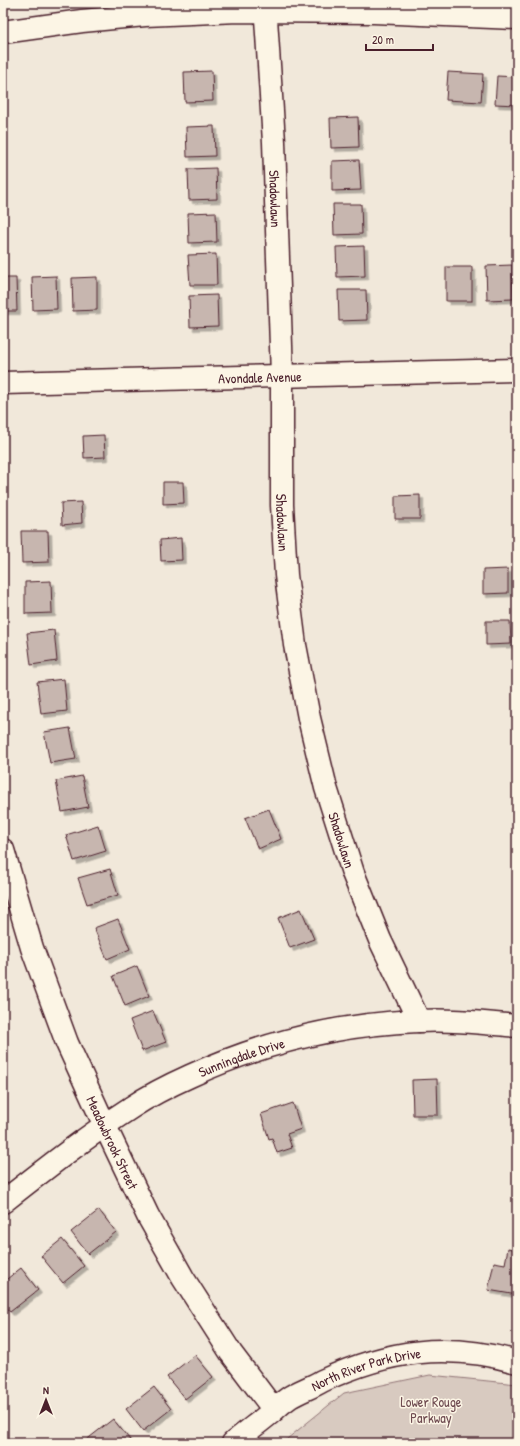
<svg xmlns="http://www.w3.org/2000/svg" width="520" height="1446" font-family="'Patrick Hand',sans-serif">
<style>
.green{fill:#d8cac0;stroke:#917476}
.building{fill:#c7b6af;stroke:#4a1f2b;filter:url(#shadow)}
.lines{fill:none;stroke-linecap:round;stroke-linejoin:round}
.minor-casing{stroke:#4a1f2b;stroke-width:25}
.minor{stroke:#fcf5e5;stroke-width:22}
.labels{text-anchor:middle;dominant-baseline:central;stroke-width:3;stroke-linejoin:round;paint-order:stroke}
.street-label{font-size:14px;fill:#4a1f2b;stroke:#fcf5e5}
.park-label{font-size:14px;fill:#6e4a50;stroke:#fcf5e5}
</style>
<defs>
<filter id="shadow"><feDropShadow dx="3.5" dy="3.5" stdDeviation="0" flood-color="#0004"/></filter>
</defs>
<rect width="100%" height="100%" fill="#f1e8da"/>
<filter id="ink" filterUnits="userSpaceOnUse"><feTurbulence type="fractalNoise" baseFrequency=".025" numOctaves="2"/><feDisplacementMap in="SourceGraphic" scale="8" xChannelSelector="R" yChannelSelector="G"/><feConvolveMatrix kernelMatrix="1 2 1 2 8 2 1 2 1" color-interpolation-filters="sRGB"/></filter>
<g filter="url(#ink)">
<!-- green -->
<polygon class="green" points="430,1375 517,1384 517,1443 282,1443 344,1393"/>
<!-- building -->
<g class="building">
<polygon points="212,71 213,101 185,102 184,72"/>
<polygon points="448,72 483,74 481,102 446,100"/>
<polygon points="497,76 517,77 517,105 495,104"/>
<polygon points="358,117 359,147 331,148 330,118"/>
<polygon points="214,126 215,156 187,157 186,127"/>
<polygon points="359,160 361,190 332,191 332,161"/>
<polygon points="216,168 217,199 189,200 188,169"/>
<polygon points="333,204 361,204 362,234 334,235"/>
<polygon points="216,212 217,242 189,243 188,213"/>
<polygon points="364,246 365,276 337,277 336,247"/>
<polygon points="216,254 217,285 190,285 188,255"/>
<polygon points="512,265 513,299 487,300 486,266"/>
<rect x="446" y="267" width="26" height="34"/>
<polygon points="56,276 57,309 33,310 32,277"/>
<polygon points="97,277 97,310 73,311 72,278"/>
<polygon points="3,278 16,278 17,311 3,311"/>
<polygon points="338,290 366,290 367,320 339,321"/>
<polygon points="217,295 218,326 190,327 189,296"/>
<polygon points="104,435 105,457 84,458 83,436"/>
<polygon points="163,482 183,482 184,503 163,504"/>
<polygon points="420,495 420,519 395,519 395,496"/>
<polygon points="81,502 82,523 62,525 61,503"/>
<polygon points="21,531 48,531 49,562 22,563"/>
<polygon points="181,538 182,560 161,561 160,540"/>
<polygon points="508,569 508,593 483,594 483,570"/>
<polygon points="51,581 52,613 25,614 25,582"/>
<polygon points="486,621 510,621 511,644 486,645"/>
<polygon points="54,630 57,661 31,665 27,633"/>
<polygon points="64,679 67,711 41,714 37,682"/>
<polygon points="70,728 76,759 50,763 44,732"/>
<polygon points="82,776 88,807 62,812 56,781"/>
<polygon points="269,809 281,839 258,849 245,818"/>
<polygon points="98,825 106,851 74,861 66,835"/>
<polygon points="110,869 118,895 87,904 78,878"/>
<polygon points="301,909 314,939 290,948 278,918"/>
<polygon points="118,919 130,949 107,959 94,928"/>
<polygon points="137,966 149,996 125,1006 113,976"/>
<polygon points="153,1011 166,1042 142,1051 130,1020"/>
<polygon points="437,1079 438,1115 413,1115 412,1080"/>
<polygon points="293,1103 301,1129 287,1134 292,1148 277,1153 272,1138 269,1139 261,1114"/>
<polygon points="99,1210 116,1232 88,1254 71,1232"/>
<polygon points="62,1239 84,1266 63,1283 41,1256"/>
<polygon points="508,1248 517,1250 517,1295 488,1290 494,1262 505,1264"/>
<polygon points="21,1268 38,1290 10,1312 3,1304 3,1282"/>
<polygon points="195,1355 213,1377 185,1399 167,1377"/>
<polygon points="154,1387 171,1409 143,1431 126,1409"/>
<polygon points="113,1419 130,1440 126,1443 86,1443 85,1441"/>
</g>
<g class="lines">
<defs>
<g id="minor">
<path id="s1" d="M265,3L274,142L282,375V505L286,575L295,645L309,718L326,788L353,873L380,940L419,1021"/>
<polyline points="3,32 82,21 145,15 238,11 374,12 517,18"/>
<path id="s2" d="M3,383L517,370"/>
<path id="s3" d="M3,850L32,948L67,1043L105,1126L148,1216L183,1278L231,1353L274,1410"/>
<path id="s4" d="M3,1202C45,1169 87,1136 132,1107C150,1095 170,1085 190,1076C262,1043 339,1024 418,1021C451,1019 484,1023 517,1026"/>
<path id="s5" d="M233,1443C246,1432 260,1422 273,1411C278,1406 284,1401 290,1397C300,1391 312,1387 322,1381C388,1350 447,1342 517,1362"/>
</g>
</defs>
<!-- minor casing -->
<use href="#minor" class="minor-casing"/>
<!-- minor -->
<use href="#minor" class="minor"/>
</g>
</g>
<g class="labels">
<!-- street labels -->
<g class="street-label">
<text stroke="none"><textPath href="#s1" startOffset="196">Shadowlawn</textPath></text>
<text stroke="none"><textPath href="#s2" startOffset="257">Avondale Avenue</textPath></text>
<text stroke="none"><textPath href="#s1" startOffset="520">Shadowlawn</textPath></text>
<text stroke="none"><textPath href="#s1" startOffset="844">Shadowlawn</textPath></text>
<text stroke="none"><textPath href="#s4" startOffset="281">Sunningdale Drive</textPath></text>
<text stroke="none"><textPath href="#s3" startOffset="313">Meadowbrook Street</textPath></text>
<text stroke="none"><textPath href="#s5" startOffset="155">North River Park Drive</textPath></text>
</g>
<!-- park labels -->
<g class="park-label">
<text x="431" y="1401">Lower Rouge<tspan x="431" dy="16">Parkway</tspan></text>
</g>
</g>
<!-- margin -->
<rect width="520" height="1446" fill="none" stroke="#fcf5e5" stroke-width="16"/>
<rect x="8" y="8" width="504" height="1430" fill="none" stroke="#4a1f2b" stroke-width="1.5" filter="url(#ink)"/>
<!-- north arrow -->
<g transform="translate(46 1400)" stroke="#fcf5e5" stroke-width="3" paint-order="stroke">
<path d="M0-3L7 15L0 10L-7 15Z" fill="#4a1f2b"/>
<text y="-6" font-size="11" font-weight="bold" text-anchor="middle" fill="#4a1f2b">N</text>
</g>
<!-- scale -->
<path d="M366 44v6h67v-6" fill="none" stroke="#4a1f2b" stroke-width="2"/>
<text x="372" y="44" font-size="12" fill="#4a1f2b" stroke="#fcf5e5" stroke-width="3" paint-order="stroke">20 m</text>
</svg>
